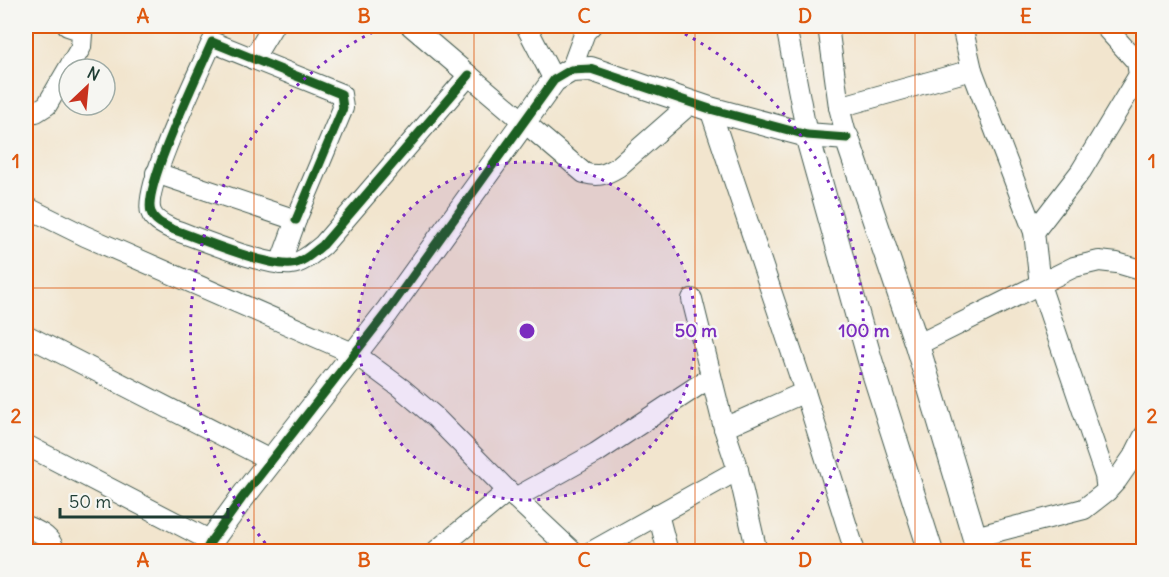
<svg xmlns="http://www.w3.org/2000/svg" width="1169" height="577" font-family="Delius,sans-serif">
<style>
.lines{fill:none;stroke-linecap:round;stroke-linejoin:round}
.minor-casing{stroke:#3f564b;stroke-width:22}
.tertiary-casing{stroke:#3f564b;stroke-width:26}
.minor{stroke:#fff;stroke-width:20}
.tertiary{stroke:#fff;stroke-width:24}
.cycleway-casing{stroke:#f6f6f2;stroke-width:13}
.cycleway{stroke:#1b5e20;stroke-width:9}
.grid{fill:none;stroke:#de580e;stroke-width:1.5;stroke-opacity:0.55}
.ring{fill:none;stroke:#7b2cbf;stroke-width:3;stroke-dasharray:3 6}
.centre{fill:#7b2cbf;stroke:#f6f6f2;stroke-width:3}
.ring-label{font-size:18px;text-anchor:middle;font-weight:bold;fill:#7b2cbf;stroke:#f6f6f2;stroke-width:5;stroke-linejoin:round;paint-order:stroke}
.neatline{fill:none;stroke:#de580e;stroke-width:2}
.grid-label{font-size:20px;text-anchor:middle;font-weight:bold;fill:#de580e}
</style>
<rect width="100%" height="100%" fill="#f6f6f2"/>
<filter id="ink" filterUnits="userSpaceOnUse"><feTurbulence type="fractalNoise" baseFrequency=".0167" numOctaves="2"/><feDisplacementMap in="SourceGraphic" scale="12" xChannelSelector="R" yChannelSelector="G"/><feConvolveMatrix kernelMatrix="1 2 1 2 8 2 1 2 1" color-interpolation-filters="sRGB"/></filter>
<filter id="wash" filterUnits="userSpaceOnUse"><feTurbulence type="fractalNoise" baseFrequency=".008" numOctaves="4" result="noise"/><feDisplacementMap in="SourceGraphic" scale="24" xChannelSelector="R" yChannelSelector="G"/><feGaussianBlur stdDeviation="1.35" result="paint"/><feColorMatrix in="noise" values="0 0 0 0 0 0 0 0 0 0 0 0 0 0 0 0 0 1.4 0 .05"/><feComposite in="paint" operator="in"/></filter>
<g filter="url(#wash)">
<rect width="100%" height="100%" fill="#f2e5ce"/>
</g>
<g filter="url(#ink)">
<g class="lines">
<defs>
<g id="minor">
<path d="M411,26L584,173C598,177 605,175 618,167L691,103"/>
<polyline points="526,26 554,80"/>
<polyline points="786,26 807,135"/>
<polyline points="828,26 839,107 847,138"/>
<polyline points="962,26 972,70"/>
<polyline points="253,59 273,26"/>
<polyline points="571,70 585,32 591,26"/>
<polyline points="839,107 972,70 1034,232 1040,285 1105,476 1107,491"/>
<polyline points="710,109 805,392 855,552"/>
<polyline points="26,113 36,112 47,105 81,47 82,34 77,29 68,26"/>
<polyline points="156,173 296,220 280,264"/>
<polyline points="26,207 85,236 355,354 401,388 434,416 508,491 573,552"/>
<path d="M296,220L343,108L341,94L212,42C200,70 142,189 151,212C154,221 164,225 172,229C198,238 267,267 291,264C303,263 314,252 323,245L469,75"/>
<polyline points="1034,232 1081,171 1139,75 1137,62 1107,29"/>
<polyline points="692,299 724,428 738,470 757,552"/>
<polyline points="26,335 272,461"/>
<polyline points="917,345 1074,267 1099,261 1117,263 1144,271"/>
<polyline points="724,428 805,392"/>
<polyline points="26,445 211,541"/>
<polyline points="515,498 596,453 711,377"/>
<polyline points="658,514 668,552"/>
<path d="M26,526C39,532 51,536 55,552"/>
<polyline points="975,537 1084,509 1107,491 1117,480 1135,454 1144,436"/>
<polyline points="435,552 508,491"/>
<polyline points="591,552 738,470"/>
</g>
<g id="tertiary">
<polyline points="807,135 870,360 931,552"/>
<polyline points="205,552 211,541 242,498 387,312 554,80 571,70 591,69 710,109 807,135 847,138 917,345 979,552"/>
</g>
</defs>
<!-- minor casing -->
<use href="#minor" class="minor-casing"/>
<!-- tertiary casing -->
<use href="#tertiary" class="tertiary-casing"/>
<!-- minor -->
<use href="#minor" class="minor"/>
<!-- tertiary -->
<use href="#tertiary" class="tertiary"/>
<defs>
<g id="cycleway">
<path d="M296,220L343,108L341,94L212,42C200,70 142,189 151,212C154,221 164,225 172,229C198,238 267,267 291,264C303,263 314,252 323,245L469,75"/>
<polyline points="205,552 211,541 242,498 387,312 554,80 571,70 591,69 710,109 807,135 847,138"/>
</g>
</defs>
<!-- cycleway casing -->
<use href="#cycleway" class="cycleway-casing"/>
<!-- cycleway -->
<use href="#cycleway" class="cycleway"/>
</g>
</g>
<!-- grid -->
<path class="grid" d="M254,26V552M474,26V552M695,26V552M915,26V552M26,288H1144"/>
<!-- distance rings -->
<circle cx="527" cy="331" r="169" fill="#7b2cbf" fill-opacity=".12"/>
<g class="ring">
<circle cx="527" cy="331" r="169"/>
<path d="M271 550A337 337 0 0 1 385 26M669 26A337 337 0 0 1 783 550"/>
</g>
<circle cx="527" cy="331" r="9" class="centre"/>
<g class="ring-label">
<text x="696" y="337">50 m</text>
<text x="864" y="337">100 m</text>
</g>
<!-- margin -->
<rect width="1169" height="577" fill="none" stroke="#f6f6f2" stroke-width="66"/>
<!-- north arrow -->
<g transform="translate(87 87) rotate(26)"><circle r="28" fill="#f6f6f2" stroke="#a0aca6" stroke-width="1.5"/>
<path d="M0-4.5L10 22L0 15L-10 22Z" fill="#c8321e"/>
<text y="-9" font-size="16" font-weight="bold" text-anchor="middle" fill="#1f3d34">N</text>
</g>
<!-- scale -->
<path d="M60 508v9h168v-9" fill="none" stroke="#1f3d34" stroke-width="3"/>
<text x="69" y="508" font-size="18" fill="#1f3d34" stroke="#f6f6f2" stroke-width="4.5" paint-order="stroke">50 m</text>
<rect x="33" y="33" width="1103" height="511" class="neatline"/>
<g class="grid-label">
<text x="143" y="23">A</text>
<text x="364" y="23">B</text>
<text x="584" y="23">C</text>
<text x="805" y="23">D</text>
<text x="1026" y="23">E</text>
<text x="16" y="168">1</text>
<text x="1152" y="168">1</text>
<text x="16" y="423">2</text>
<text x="1152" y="423">2</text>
<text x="143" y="567">A</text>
<text x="364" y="567">B</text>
<text x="584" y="567">C</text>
<text x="805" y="567">D</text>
<text x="1026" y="567">E</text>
</g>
</svg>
